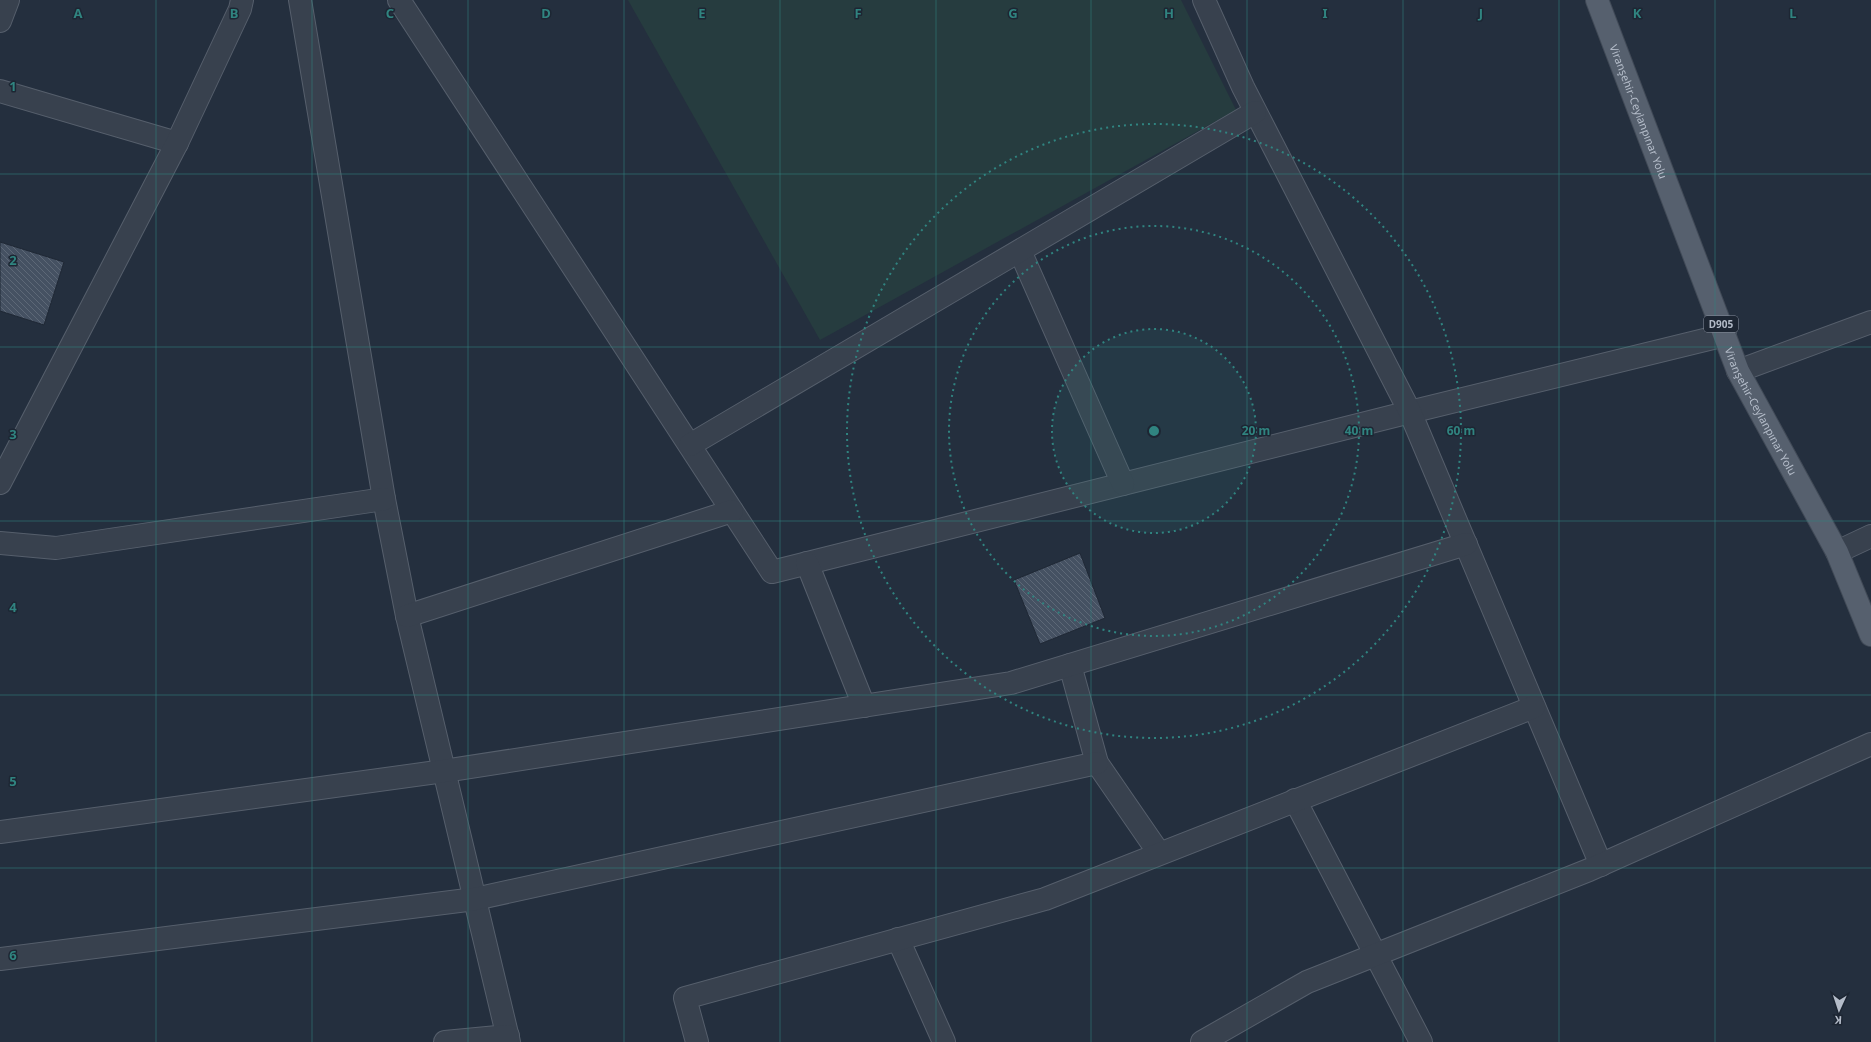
<svg xmlns="http://www.w3.org/2000/svg" width="1871" height="1042" font-family="'Noto Sans',sans-serif">
<style>
.grass{fill:#263c3f}
.building{fill:url(#building-back-hatch);stroke:#1f2835}
.lines{fill:none;stroke-linecap:round;stroke-linejoin:round}
.minor-casing{stroke:#565f6c;stroke-width:24}
.major-casing{stroke:#414a57;stroke-width:24}
.minor{stroke:#38414e;stroke-width:22}
.major{stroke:#56606e;stroke-width:22}
.grid{fill:none;stroke:#308480;stroke-width:1;stroke-opacity:0.55}
.ring{fill:none;stroke:#308480;stroke-width:2;stroke-dasharray:2 4}
.labels{text-anchor:middle;dominant-baseline:central;stroke-width:3;stroke-linejoin:round;paint-order:stroke}
.shield{fill:#1d2633;stroke:#878f9c;stroke-width:1}
.shield-label{font-size:10px;font-weight:bold;fill:#b4bcc9}
.street-label{font-size:11px;fill:#b4bcc9;stroke:#1d2633}
.grid-label{font-size:13px;text-anchor:middle;font-weight:bold;fill:#308480;stroke:#1d2633;stroke-width:3;stroke-linejoin:round;paint-order:stroke}
.centre{fill:#308480;stroke:#1d2633;stroke-width:2}
.ring-label{font-size:12px;text-anchor:middle;font-weight:bold;fill:#308480;stroke:#1d2633;stroke-width:3;stroke-linejoin:round;paint-order:stroke}
</style>
<defs>
<pattern id="building-back-hatch" width="6" height="6" patternUnits="userSpaceOnUse"><rect width="6" height="6" fill="#455162"/><path d="M-1 5l2 2M0 0l6 6M5-1l2 2" fill="none" stroke="#5d6877"/></pattern>
</defs>
<rect width="100%" height="100%" fill="#242f3e"/>
<!-- grass -->
<polygon class="grass" points="628,0 1181,0 1236,110 820,340"/>
<!-- building -->
<g class="building">
<polygon points="0,242 64,262 44,325 0,311"/>
<polygon points="1080,553 1105,618 1040,644 1014,580"/>
</g>
<g class="lines">
<defs>
<g id="minor">
<polyline points="300,0 384,499 407,616 509,1042"/>
<polyline points="399,0 772,572 1410,412 1725,335"/>
<polyline points="1204,0 1243,87 1410,412 1601,865"/>
<polyline points="0,21 8,0"/>
<polyline points="0,91 177,143"/>
<polyline points="1020,251 1123,484"/>
<polyline points="1738,371 1871,322"/>
<polyline points="690,445 1255,112"/>
<polyline points="0,483 177,143 240,9 242,0"/>
<polyline points="0,543 56,548 384,499"/>
<polyline points="1837,552 1871,536"/>
<polyline points="807,563 864,706"/>
<polyline points="407,616 732,511"/>
<polyline points="1070,665 1097,763 1159,853"/>
<polyline points="1295,800 1421,1042"/>
<polyline points="0,832 444,771 1011,683 1466,544"/>
<polyline points="898,939 944,1042"/>
<polyline points="0,959 475,899 1097,763"/>
<polyline points="445,1042 508,1036"/>
<polyline points="697,1042 685,998 1045,899 1534,707"/>
<polyline points="1202,1042 1307,982 1589,870 1871,744"/>
</g>
<g id="major">
<path id="s1" d="M1597,0L1738,371L1837,552L1871,635"/>
</g>
</defs>
<!-- minor casing -->
<use href="#minor" class="minor-casing"/>
<!-- major casing -->
<use href="#major" class="major-casing"/>
<!-- minor -->
<use href="#minor" class="minor"/>
<!-- major -->
<use href="#major" class="major"/>
</g>
<!-- grid -->
<path class="grid" d="M156,0V1042M312,0V1042M468,0V1042M624,0V1042M780,0V1042M936,0V1042M1091,0V1042M1247,0V1042M1403,0V1042M1559,0V1042M1715,0V1042M0,174H1871M0,347H1871M0,521H1871M0,695H1871M0,868H1871"/>
<!-- distance rings -->
<circle cx="1154" cy="431" r="102" fill="#308480" fill-opacity=".12"/>
<g class="ring">
<circle cx="1154" cy="431" r="102"/>
<circle cx="1154" cy="431" r="205"/>
<circle cx="1154" cy="431" r="307"/>
</g>
<g class="labels">
<!-- shield labels -->
<rect class="shield" x="1704" y="316" width="34" height="16" rx="3"/>
<g class="shield-label">
<text x="1721" y="324">D905</text>
</g>
<!-- street labels -->
<g class="street-label">
<text stroke="none"><textPath href="#s1" startOffset="119">Viranşehir-Ceylanpınar Yolu</textPath></text>
<text stroke="none"><textPath href="#s1" startOffset="443">Viranşehir-Ceylanpınar Yolu</textPath></text>
</g>
</g>
<g class="grid-label">
<text x="78" y="18">A</text>
<text x="234" y="18">B</text>
<text x="390" y="18">C</text>
<text x="546" y="18">D</text>
<text x="702" y="18">E</text>
<text x="858" y="18">F</text>
<text x="1013" y="18">G</text>
<text x="1169" y="18">H</text>
<text x="1325" y="18">I</text>
<text x="1481" y="18">J</text>
<text x="1637" y="18">K</text>
<text x="1793" y="18">L</text>
<text x="13" y="91">1</text>
<text x="13" y="265">2</text>
<text x="13" y="439">3</text>
<text x="13" y="612">4</text>
<text x="13" y="786">5</text>
<text x="13" y="960">6</text>
</g>
<circle cx="1154" cy="431" r="6" class="centre"/>
<g class="ring-label">
<text x="1256" y="435">20 m</text>
<text x="1359" y="435">40 m</text>
<text x="1461" y="435">60 m</text>
</g>
<!-- north arrow -->
<g transform="translate(1839 1010) rotate(183)" stroke="#1d2633" stroke-width="3" paint-order="stroke">
<path d="M0-3L7 15L0 10L-7 15Z" fill="#b4bcc9"/>
<text y="-6" font-size="11" font-weight="bold" text-anchor="middle" fill="#b4bcc9">K</text>
</g>
</svg>
